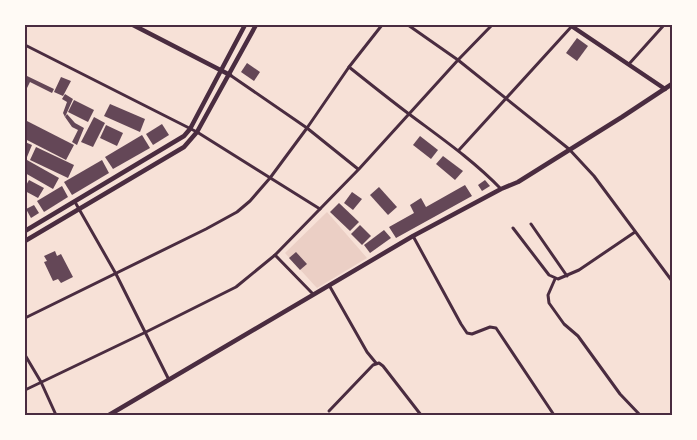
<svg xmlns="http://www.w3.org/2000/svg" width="697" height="440" font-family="Raleway,sans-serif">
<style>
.green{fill:#ebcfc5}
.building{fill:#644757}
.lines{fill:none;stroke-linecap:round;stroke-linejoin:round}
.minor{stroke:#4a2c40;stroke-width:3}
.tertiary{stroke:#4a2c40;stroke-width:4.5}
.neatline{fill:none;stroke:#4a2c40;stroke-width:2}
</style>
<rect width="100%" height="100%" fill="#f7e1d7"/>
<!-- green -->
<polygon class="green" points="327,212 367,258 317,288 285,253"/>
<!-- building -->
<g class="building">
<polygon points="577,38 588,46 577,61 566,53"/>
<polygon points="247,63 260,72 254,81 241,72"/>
<polygon points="27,76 54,89 52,93 30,82 25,92 25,80"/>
<polygon points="61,77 71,81 63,96 54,92"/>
<polygon points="65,94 73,99 65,117 63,113 67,102 62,99"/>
<polygon points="74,100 94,110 88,122 68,112"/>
<polygon points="110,104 145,119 140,132 104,116"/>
<polygon points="67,114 75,123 84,128 77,145 72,142 78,130 72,127 65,117"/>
<polygon points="94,117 105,123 93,147 81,142"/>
<polygon points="25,120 74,145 66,160 25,139"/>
<polygon points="162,124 169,135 153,145 146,134"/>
<polygon points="106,125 123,133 117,146 100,138"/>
<polygon points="142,135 150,148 113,169 105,157"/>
<polygon points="420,136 438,150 431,159 413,145"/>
<polygon points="25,142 32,145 27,157 25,156"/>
<polygon points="36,147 74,165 68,178 30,160"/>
<polygon points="443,156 463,171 455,180 436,164"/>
<polygon points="27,160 59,178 53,189 25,173"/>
<polygon points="102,160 109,173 72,195 64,182"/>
<polygon points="29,180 44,188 38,198 25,191 25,187"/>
<polygon points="485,180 490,186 482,191 478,185"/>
<polygon points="465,185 472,196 396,238 389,227 414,213 410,205 421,198 426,207"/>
<polygon points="62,186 68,197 44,212 37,201"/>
<polygon points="379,187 397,207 388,215 370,195"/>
<polygon points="352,192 362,199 353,210 344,203"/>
<polygon points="339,203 359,222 350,231 330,212"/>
<polygon points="34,205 39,213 31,218 26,209"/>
<polygon points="360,225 371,236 362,245 351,234"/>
<polygon points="384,230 391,238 370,253 364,245"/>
<polygon points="55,251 57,256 61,254 73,277 61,283 58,279 53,281 44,262 47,261 44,256"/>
<polygon points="296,252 307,264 300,270 289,258"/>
</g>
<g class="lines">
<!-- minor -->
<g class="minor">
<polyline points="408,25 458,60 569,149 594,176 672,281"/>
<polyline points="25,45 197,132 320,209"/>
<polyline points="629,64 664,25"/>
<path d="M349,67C369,83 389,99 409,114C441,138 473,160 501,189"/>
<polyline points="230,75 307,128 358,169"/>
<polyline points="459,150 572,26"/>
<polyline points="75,202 116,274 169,380"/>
<polyline points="531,224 567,276"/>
<polyline points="513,228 549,275 558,279 579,270 635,232"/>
<polyline points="413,236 461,324 467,333 472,334 490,327 496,328 554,415"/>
<polyline points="275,255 313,294"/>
<polyline points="555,279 548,295 549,303 564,324 578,336 620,394 640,415"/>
<polyline points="329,285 367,352 376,363"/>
<polyline points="25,318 206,229 237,212 250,201 270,178 307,128 349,67 382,25"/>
<polyline points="25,355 41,382 56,415"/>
<polyline points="25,390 146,332 236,287 275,255 359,169 458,60 492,25"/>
<polyline points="329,411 373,365 379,363 383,366 421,415"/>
</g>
<!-- tertiary -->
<g class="tertiary">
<polyline points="133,25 230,75"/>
<polyline points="570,25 665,89"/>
<polyline points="25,231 184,136 190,129 245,25"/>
<polyline points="25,241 184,147 197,132 256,25"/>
<polyline points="109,415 413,236 501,189 518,182 622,117 672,84"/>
</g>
</g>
<!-- border -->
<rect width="697" height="440" fill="none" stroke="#fffaf5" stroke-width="52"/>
<rect x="26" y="26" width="645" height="388" class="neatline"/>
</svg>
